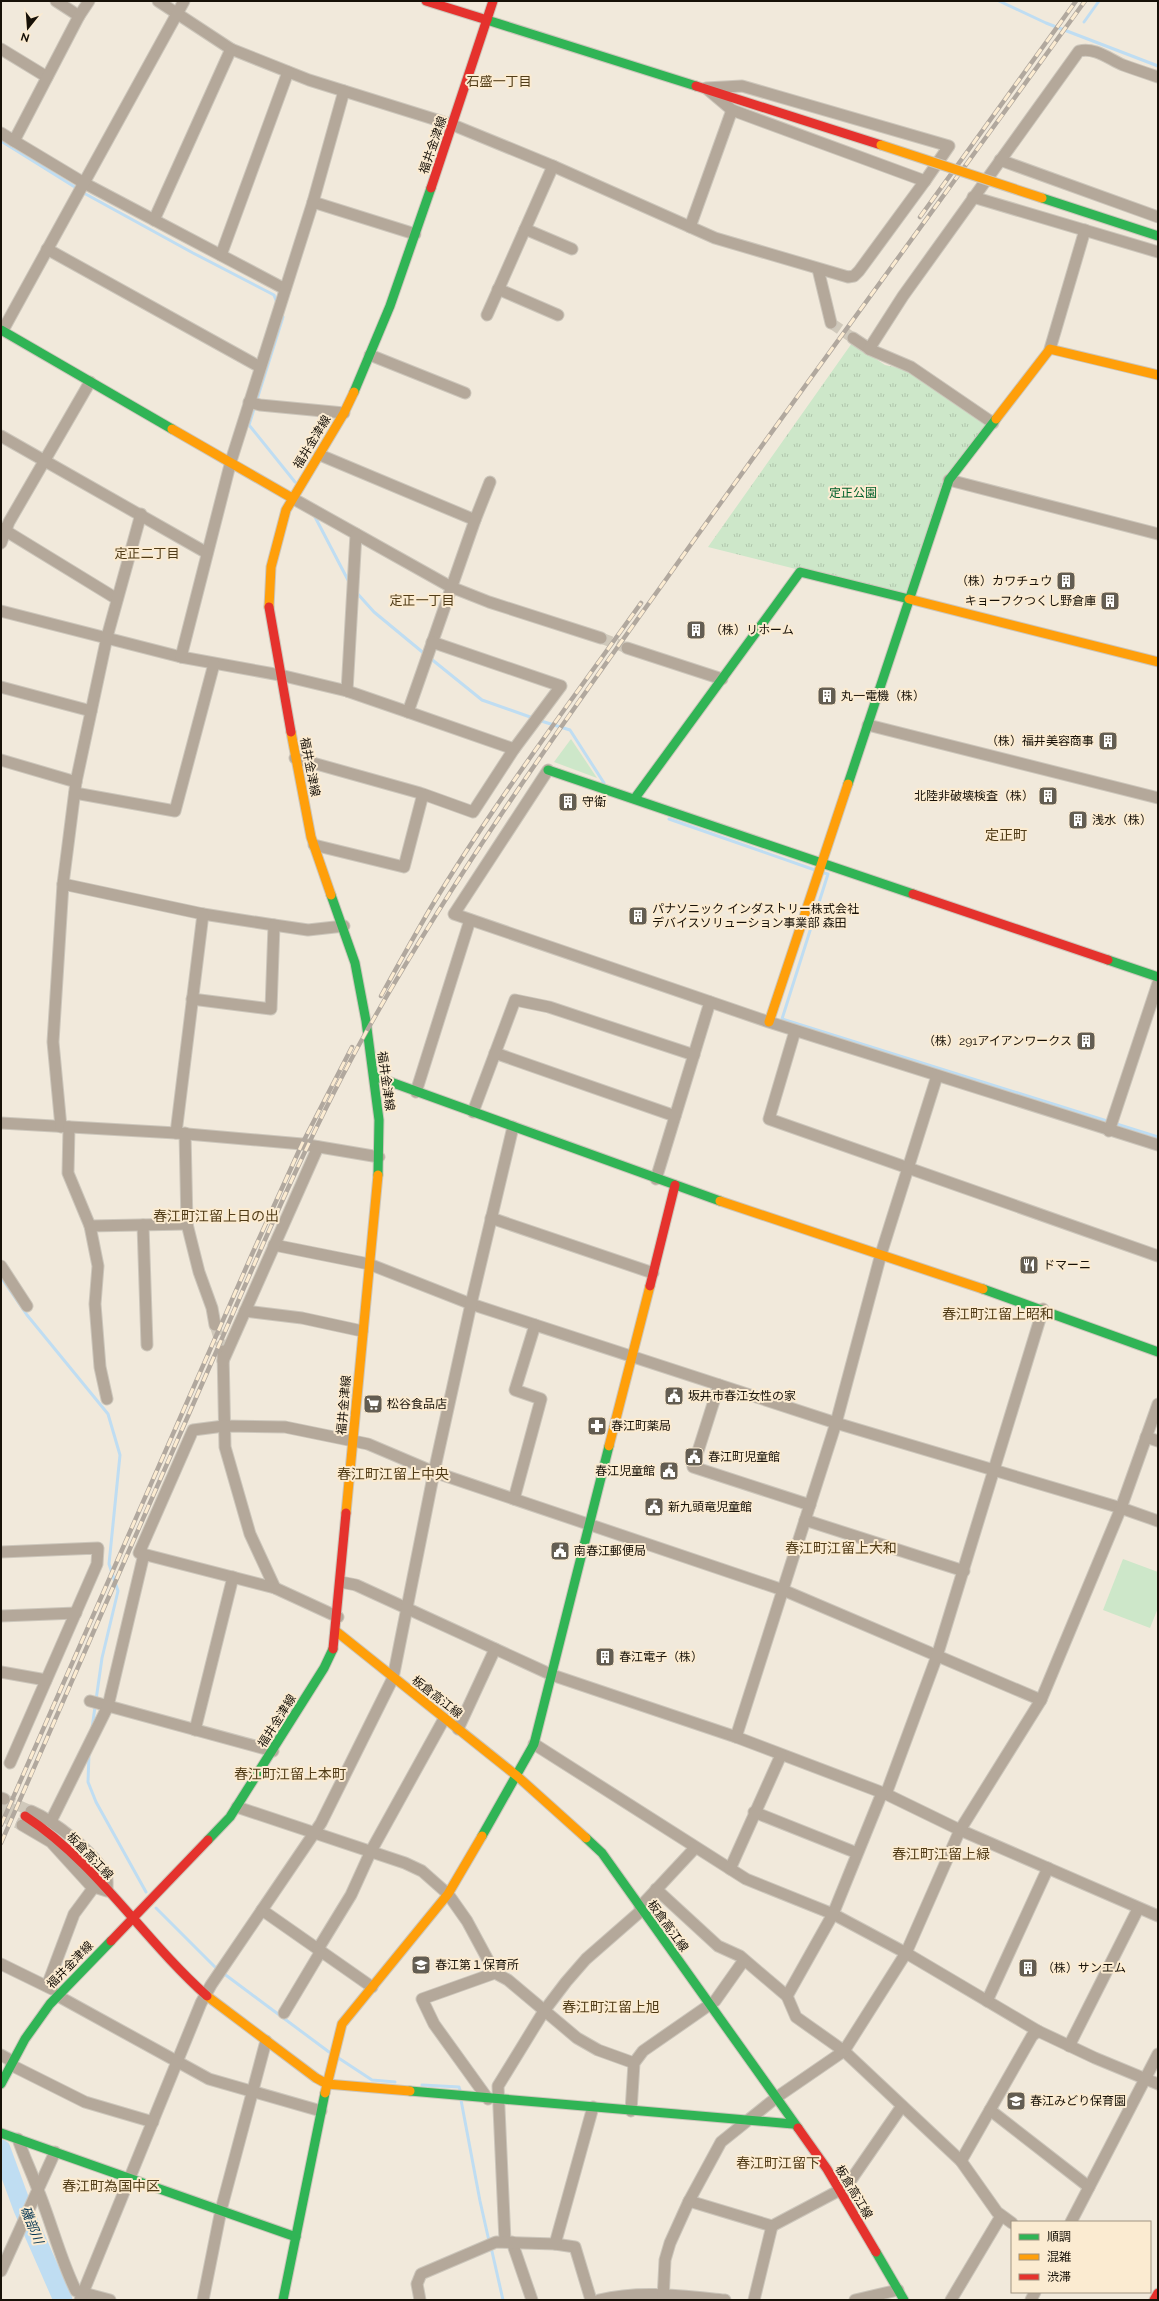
<svg xmlns="http://www.w3.org/2000/svg" width="1159" height="2301" font-family="Raleway,'Noto Sans JP',sans-serif">
<style>
.grass{fill:#cde7c9}
.park{fill:url(#park-tufts)}
.lines{fill:none;stroke-linecap:round;stroke-linejoin:round}
.stream{stroke:#bfddf2;stroke-width:3}
.river{stroke:#bfddf2;stroke-width:19}
.street-tunnel{stroke:#d0c9bb;stroke-width:11;stroke-dasharray:11 5.5;stroke-linecap:butt}
.secondary-tunnel{stroke:#d0c9bb;stroke-width:15;stroke-dasharray:15 8;stroke-linecap:butt}
.street-casing{stroke:#ccc6bb;stroke-width:13}
.fast-casing{stroke:#ccc6bb;stroke-width:11}
.slow-casing{stroke:#ccc6bb;stroke-width:11}
.jam-casing{stroke:#ccc6bb;stroke-width:11}
.street{stroke:#b4a89a;stroke-width:11}
.fast{stroke:#30b455;stroke-width:9}
.slow{stroke:#ff9f0a;stroke-width:9}
.jam{stroke:#e5322d;stroke-width:9}
.rail-casing{stroke:#b1a89e;stroke-width:4.5}
.rail{stroke:#fbebd1;stroke-width:3;stroke-dasharray:9;stroke-linecap:butt}
.slow-bridge-casing{stroke:#ccc6bb;stroke-width:11;stroke-linecap:butt}
.slow-bridge{stroke:#ff9f0a;stroke-width:9}
.labels{text-anchor:middle;dominant-baseline:central;stroke-width:4;stroke-linejoin:round;paint-order:stroke}
.street-label{font-size:12px;fill:#171108;stroke:#fbebd1}
.park-label{font-size:12px;fill:#00602a;stroke:#fbebd1}
.poi-label{font-size:12px;fill:#171108;stroke:#fbebd1;text-anchor:start}
.neighbourhood-label{font-size:13px;fill:#513c17;stroke:#fbebd1}
.water-label{font-size:13px;font-style:italic;fill:#043552;stroke:#fbebd1}
.quarter-label{font-size:14px;fill:#513c17;stroke:#fbebd1}
</style>
<defs>
<pattern id="park-tufts" width="24" height="20" patternUnits="userSpaceOnUse"><rect width="24" height="20" fill="#cde7c9"/><path d="M3 7l-1-3M5 7V3M7 7l1-3M15 17l-1-3M17 17v-4M19 17l1-3" fill="none" stroke="#afc5ab"/></pattern>
</defs>
<rect width="100%" height="100%" fill="#f1e9db"/>
<!-- grass -->
<g class="grass">
<polygon points="571,739 597,778 554,762"/>
<polygon points="1123,1559 1158,1572 1158,1608 1150,1628 1103,1610"/>
</g>
<!-- park -->
<polygon class="park" points="852,343 885,365 907,370 990,427 949,480 911,598 708,547"/>
<g class="lines">
<!-- stream -->
<g class="stream">
<polyline points="999,1 1046,23 1158,66"/>
<polyline points="1084,22 1099,1"/>
<polyline points="1,141 78,189"/>
<polyline points="82,192 193,253 274,295 277,303"/>
<polyline points="282,314 283,317 249,425 295,482"/>
<polyline points="314,515 349,582"/>
<polyline points="356,592 374,612 426,655"/>
<polyline points="430,658 482,700 533,718"/>
<polyline points="538,720 570,730 604,783"/>
<polyline points="669,819 815,870"/>
<polyline points="824,873 828,874 782,1019 1158,1137"/>
<polyline points="1,1277 27,1315 108,1414 120,1455 109,1564 118,1591 102,1658 92,1728"/>
<polyline points="89,1754 88,1782 96,1802 146,1892"/>
<polyline points="156,1908 218,1970"/>
<polyline points="223,1973 329,2052"/>
<polyline points="337,2057 372,2080 395,2082"/>
<polyline points="422,2085 459,2087 460,2090"/>
<polyline points="461,2100 480,2201 489,2241"/>
<polyline points="491,2247 503,2300"/>
</g>
<!-- river -->
<polyline class="river" points="1,2149 23,2209 63,2300"/>
<!-- street-tunnel -->
<g class="street-tunnel">
<polyline points="831,323 853,338"/>
<polyline points="601,638 627,648"/>
<polyline points="215,1325 223,1351"/>
<polyline points="4,1799 31,1811"/>
<polyline points="1,1816 22,1825"/>
</g>
<!-- secondary-tunnel -->
<polyline class="secondary-tunnel" points="1,1807 25,1816"/>
<defs>
<g id="street">
<polyline points="56,1 79,16"/>
<polyline points="158,1 231,49 309,80 453,125 553,166 715,238 848,277 854,276 859,271 925,181"/>
<polyline points="1,49 47,77"/>
<polygon points="742,86 949,146 925,181 732,110 706,88"/>
<polyline points="1,133 14,141 79,16 89,1"/>
<polyline points="14,141 84,183 285,289"/>
<polyline points="1000,160 1158,217"/>
<polyline points="973,197 1158,252"/>
<polyline points="313,202 415,234"/>
<polyline points="154,220 231,49"/>
<polyline points="690,227 732,110"/>
<polyline points="525,229 572,249"/>
<polyline points="47,249 260,367"/>
<polyline points="221,255 288,72"/>
<polyline points="818,269 831,323"/>
<polyline points="498,289 558,315"/>
<polyline points="487,315 553,166"/>
<polyline points="3,330 184,1"/>
<polyline points="853,338 871,350 911,367 993,423"/>
<path d="M869,349L903,296L1079,51C1095,47 1109,59 1123,65C1134,69 1146,73 1158,77"/>
<polyline points="1050,349 1085,230"/>
<polyline points="370,355 465,393"/>
<polyline points="249,402 260,405 344,413"/>
<polyline points="1,436 207,553"/>
<polyline points="320,455 475,520"/>
<polyline points="949,480 1158,534"/>
<polyline points="292,498 451,587 489,602 601,638"/>
<polyline points="1,528 117,599"/>
<polyline points="1,543 9,522 90,382"/>
<polyline points="1,611 181,657 280,675 347,691 408,712 475,520 490,482"/>
<polyline points="627,648 722,679"/>
<polyline points="181,657 231,461 313,202 344,91"/>
<polyline points="1,687 91,711"/>
<polyline points="347,691 356,534"/>
<polyline points="408,712 514,749"/>
<polyline points="868,725 1158,798"/>
<polyline points="295,758 420,793"/>
<polyline points="1,760 76,782"/>
<polyline points="548,770 454,914 769,1022 1158,1145"/>
<polyline points="75,793 175,811 214,664"/>
<polyline points="314,845 404,867 423,794 473,812 514,749 561,686 432,642"/>
<polyline points="63,884 203,914 274,925 308,930 344,926"/>
<polyline points="192,999 271,1009 274,925"/>
<polyline points="795,1031 769,1119 1158,1256"/>
<polyline points="495,1053 675,1116"/>
<polyline points="416,1092 470,920"/>
<polyline points="473,1112 515,1000 549,1007 694,1055"/>
<polyline points="1,1123 176,1133 302,1144 379,1157"/>
<polyline points="61,1127 53,1042 63,884 76,782 107,637 141,514"/>
<polyline points="69,1127 68,1173 90,1226 98,1266 95,1304 100,1367 107,1399"/>
<polyline points="1109,1131 1158,983"/>
<polyline points="176,1133 203,914"/>
<polyline points="185,1133 187,1224 199,1272 212,1308 215,1325"/>
<polyline points="656,1179 710,1002"/>
<polyline points="491,1218 653,1273"/>
<polyline points="143,1225 147,1345"/>
<polyline points="90,1226 187,1224"/>
<polyline points="274,1245 369,1264 471,1304 836,1423 1121,1508 1158,1521"/>
<polyline points="1,1266 27,1306"/>
<polyline points="245,1311 302,1318 362,1331"/>
<polyline points="223,1351 225,1447 250,1534 275,1588"/>
<polyline points="223,1361 318,1147"/>
<polyline points="719,1385 693,1467 810,1505"/>
<polyline points="1146,1437 1158,1441"/>
<polyline points="514,1499 541,1399 515,1390 535,1325"/>
<polyline points="805,1520 964,1571"/>
<polyline points="1,1552 98,1548 97,1564 10,1763"/>
<polyline points="341,1582 356,1585 552,1675 736,1737 886,1794 960,1830 1158,1916"/>
<polyline points="1,1616 76,1613"/>
<polyline points="338,1617 275,1588 139,1553 193,1430 224,1426 285,1427 368,1444 434,1472 783,1590 1041,1700"/>
<polyline points="1,1672 46,1680"/>
<polyline points="90,1701 273,1751"/>
<polyline points="458,1729 495,1649"/>
<polyline points="195,1730 233,1577"/>
<polyline points="736,1737 836,1423 881,1254 937,1076"/>
<polyline points="534,1744 746,1879 833,1914 906,1953 1038,2031 1095,2058 1158,2084"/>
<polyline points="886,1794 937,1656 1043,1309"/>
<polyline points="1,1798 4,1799"/>
<polyline points="237,1807 405,1863 422,1871 448,1894 467,1921 495,1973 508,1980 577,2038 598,2050 634,2063"/>
<polyline points="754,1812 857,1853"/>
<polyline points="51,1821 108,1706 144,1554"/>
<path d="M22,1825L51,1842L91,1886L107,1891C107,1886 108,1879 106,1875C94,1852 54,1821 31,1811"/>
<polyline points="730,1869 781,1755"/>
<polyline points="656,1889 718,1946 740,1956 787,1996 796,2017 844,2051 961,2161 997,2212 1012,2223"/>
<polyline points="640,1907 695,1848"/>
<polyline points="262,1910 372,1987"/>
<polyline points="318,1949 351,1895 371,1851 444,1719"/>
<polyline points="1,1964 52,1989"/>
<polyline points="47,1986 74,1914 94,1887"/>
<polyline points="58,1996 209,2079 321,2111"/>
<polyline points="787,1996 833,1914 882,1793"/>
<polyline points="987,2001 1048,1868"/>
<polyline points="284,2013 321,1951"/>
<polyline points="1069,2046 1138,1909"/>
<polyline points="1,2055 12,2061"/>
<polyline points="11,2065 85,2102 153,2122"/>
<polyline points="488,2099 434,2024 422,1999 495,1973"/>
<polyline points="990,2110 1089,2187"/>
<polyline points="631,2111 634,2063 643,2051 715,2001 744,1960"/>
<path d="M18,2139C24,2157 32,2173 38,2190C52,2224 60,2259 76,2291L110,2300"/>
<polyline points="961,2161 1032,2036 1038,2031"/>
<polyline points="842,2193 902,2106"/>
<polyline points="689,2201 772,2226 840,2190"/>
<polyline points="1071,2222 1158,2054"/>
<polyline points="505,2241 498,2086 544,2011 566,1982 586,1959 642,1910"/>
<polyline points="512,2242 532,2300"/>
<polyline points="555,2244 575,2247 591,2300"/>
<polyline points="1,2271 55,2152"/>
<polyline points="80,2300 201,2003 211,1985 321,1823 393,1678 434,1472 471,1304 513,1127"/>
<polyline points="203,2300 221,2210 266,2041"/>
<polyline points="420,2300 417,2284 421,2274 496,2242 555,2244 593,2107"/>
<path d="M599,2300C641,2290 683,2296 725,2300"/>
<polyline points="663,2300 665,2260 670,2243 689,2201 721,2142 777,2097 844,2051 906,1953 960,1830 1041,1700 1121,1508 1158,1404"/>
<polyline points="754,2300 772,2226"/>
<polyline points="855,2300 898,2290"/>
<polyline points="951,2300 1001,2216"/>
<polyline points="1031,2300 1035,2292"/>
</g>
<g id="fast">
<polyline points="487,20 696,86"/>
<polyline points="1042,198 1158,236"/>
<polyline points="1,330 172,429"/>
<polyline points="354,392 390,306 431,188"/>
<polyline points="548,770 913,894"/>
<polyline points="848,784 949,480 996,419"/>
<polyline points="635,798 800,572 909,599"/>
<polyline points="331,895 355,963 366,1021 379,1120 378,1175"/>
<polyline points="1108,960 1158,977"/>
<polyline points="374,1076 720,1201"/>
<polyline points="983,1289 1158,1352"/>
<polyline points="482,1836 534,1744 609,1446"/>
<polyline points="586,1838 602,1853 798,2128"/>
<polyline points="208,1840 230,1817 324,1668 333,1649"/>
<polyline points="1,2084 25,2039 50,2004 111,1941"/>
<polyline points="410,2091 793,2124"/>
<polyline points="1,2133 296,2237"/>
<polyline points="876,2252 904,2300"/>
<polyline points="283,2300 325,2093"/>
</g>
<g id="slow">
<polyline points="996,419 1050,349 1158,375"/>
<polyline points="172,429 292,498"/>
<polyline points="909,599 1158,662"/>
<polyline points="269,607 271,567 286,510 344,413 354,392"/>
<polyline points="291,732 311,837 331,895"/>
<polyline points="769,1022 848,784"/>
<polyline points="720,1201 983,1289"/>
<polyline points="609,1446 650,1286"/>
<polyline points="346,1513 378,1175"/>
<polyline points="337,1632 517,1776 586,1838"/>
<polyline points="207,1996 316,2078 327,2084 410,2091"/>
<polyline points="325,2093 342,2024 448,1894 482,1836"/>
</g>
<g id="jam">
<polyline points="426,1 487,20"/>
<polyline points="696,86 881,145"/>
<polyline points="431,188 493,1"/>
<polyline points="269,607 291,732"/>
<polyline points="913,894 1108,960"/>
<polyline points="650,1286 675,1185"/>
<polyline points="333,1649 346,1513"/>
<path d="M25,1816C97,1863 143,1939 207,1996"/>
<polyline points="111,1941 208,1840"/>
<polyline points="798,2128 827,2169 876,2252"/>
<polyline points="1154,2300 1158,2293"/>
</g>
</defs>
<!-- street casing -->
<use href="#street" class="street-casing"/>
<!-- fast casing -->
<use href="#fast" class="fast-casing"/>
<!-- slow casing -->
<use href="#slow" class="slow-casing"/>
<!-- jam casing -->
<use href="#jam" class="jam-casing"/>
<!-- street -->
<use href="#street" class="street"/>
<!-- fast -->
<use href="#fast" class="fast"/>
<!-- slow -->
<use href="#slow" class="slow"/>
<!-- jam -->
<use href="#jam" class="jam"/>
<defs>
<g id="rail">
<polyline points="920,217 1076,1"/>
<path d="M381,996C397,967 413,938 430,909C494,803 569,704 641,603"/>
<polyline points="1,1825 253,1252 302,1144 352,1047"/>
<path d="M1,1843C72,1682 142,1520 213,1359C262,1247 309,1133 369,1027C458,870 562,724 667,578C805,384 946,193 1085,1"/>
</g>
</defs>
<!-- rail casing -->
<use href="#rail" class="rail-casing"/>
<!-- rail -->
<use href="#rail" class="rail"/>
<defs>
<polyline id="slow-bridge" points="881,145 1042,198"/>
</defs>
<!-- slow-bridge casing -->
<use href="#slow-bridge" class="slow-bridge-casing"/>
<!-- slow-bridge -->
<use href="#slow-bridge" class="slow-bridge"/>
</g>
<!-- icons -->
<defs>
<symbol id="building-square" viewBox="-11 -11 22 22"><rect x="-9" y="-9" width="18" height="18" rx="4" fill="#635d52" stroke="#fbebd1"/><path d="M-4-6H4V6H1V3H-1V6H-4ZM-2.5-4.3h1.7v1.8h-1.7ZM.8-4.3h1.7v1.8H.8ZM-2.5-1h1.7V.8h-1.7ZM.8-1h1.7V.8H.8Z" fill="#fff"/></symbol>
<symbol id="restaurant-square" viewBox="-11 -11 22 22"><rect x="-9" y="-9" width="18" height="18" rx="4" fill="#635d52" stroke="#fbebd1"/><path d="M-5-6h1v4h1v-4h1v4h1v-4h1v5L-1.5 .5V6h-2V.5L-5-1ZM5-6V6H3V1.5H1.5Q1.5-4 5-6Z" fill="#fff"/></symbol>
<symbol id="civic-square" viewBox="-11 -11 22 22"><rect x="-9" y="-9" width="18" height="18" rx="4" fill="#635d52" stroke="#fbebd1"/><path d="M-.6-6.5H3V-4.5H.6V-3L4-1V1h2V6H-6V1h2V-1L-.6-3ZM-1.2 2.5V6h2.4V2.5Z" fill="#fff"/></symbol>
<symbol id="supermarket-square" viewBox="-11 -11 22 22"><rect x="-9" y="-9" width="18" height="18" rx="4" fill="#635d52" stroke="#fbebd1"/><path d="M-6-5.5h2.5l.6 2H6L4.5 2H-2.5L-4.4-4H-6ZM-1.5 3.2a1.3 1.3 0 1 0 .1 0ZM3 3.2a1.3 1.3 0 1 0 .1 0Z" fill="#fff"/></symbol>
<symbol id="pharmacy-square" viewBox="-11 -11 22 22"><rect x="-9" y="-9" width="18" height="18" rx="4" fill="#635d52" stroke="#fbebd1"/><path d="M-2-6h4v4h4v4h-4v4h-4v-4h-4v-4h4Z" fill="#fff"/></symbol>
<symbol id="school-square" viewBox="-11 -11 22 22"><rect x="-9" y="-9" width="18" height="18" rx="4" fill="#635d52" stroke="#fbebd1"/><path d="M0-5L7-2L0 1L-7-2ZM-4 1L0 2.5L4 1V4Q0 6-4 4Z" fill="#fff"/></symbol>
</defs>
<g fill-rule="evenodd">
<use href="#building-square" x="1055" y="570" width="22" height="22"/>
<use href="#building-square" x="1099" y="590" width="22" height="22"/>
<use href="#building-square" x="685" y="619" width="22" height="22"/>
<use href="#building-square" x="816" y="685" width="22" height="22"/>
<use href="#building-square" x="1097" y="730" width="22" height="22"/>
<use href="#building-square" x="1037" y="785" width="22" height="22"/>
<use href="#building-square" x="557" y="791" width="22" height="22"/>
<use href="#building-square" x="1067" y="809" width="22" height="22"/>
<use href="#building-square" x="627" y="905" width="22" height="22"/>
<use href="#building-square" x="1075" y="1030" width="22" height="22"/>
<use href="#restaurant-square" x="1018" y="1254" width="22" height="22"/>
<use href="#civic-square" x="663" y="1385" width="22" height="22"/>
<use href="#supermarket-square" x="362" y="1393" width="22" height="22"/>
<use href="#pharmacy-square" x="586" y="1415" width="22" height="22"/>
<use href="#civic-square" x="683" y="1446" width="22" height="22"/>
<use href="#civic-square" x="658" y="1460" width="22" height="22"/>
<use href="#civic-square" x="643" y="1496" width="22" height="22"/>
<use href="#civic-square" x="549" y="1540" width="22" height="22"/>
<use href="#building-square" x="594" y="1646" width="22" height="22"/>
<use href="#school-square" x="410" y="1954" width="22" height="22"/>
<use href="#building-square" x="1017" y="1957" width="22" height="22"/>
<use href="#school-square" x="1005" y="2090" width="22" height="22"/>
</g>
<g class="labels">
<!-- street labels -->
<g class="street-label">
<text transform="translate(433 145) rotate(-71)">福井金津線</text>
<text transform="translate(312 442) rotate(-59)">福井金津線</text>
<text transform="translate(310 767) rotate(79)">福井金津線</text>
<text transform="translate(386 1081) rotate(82)">福井金津線</text>
<text transform="translate(344 1405) rotate(-85)">福井金津線</text>
<text transform="translate(437 1697) rotate(38)">板倉高江線</text>
<text transform="translate(277 1721) rotate(-58)">福井金津線</text>
<text transform="translate(90 1856) rotate(46)">板倉高江線</text>
<text transform="translate(668 1926) rotate(54)">板倉高江線</text>
<text transform="translate(70 1965) rotate(-46)">福井金津線</text>
<text transform="translate(854 2192) rotate(59)">板倉高江線</text>
</g>
<!-- park labels -->
<g class="park-label">
<text x="853" y="493">定正公園</text>
</g>
<!-- poi labels -->
<g class="poi-label">
<text x="1052" y="581" text-anchor="end">（株）カワチュウ</text>
<text x="1096" y="601" text-anchor="end">キョーフクつくし野倉庫</text>
<text x="710" y="630">（株）リホーム</text>
<text x="841" y="696">丸一電機（株）</text>
<text x="1094" y="741" text-anchor="end">（株）福井美容商事</text>
<text x="1034" y="796" text-anchor="end">北陸非破壊検査（株）</text>
<text x="582" y="802">守衛</text>
<text x="1092" y="820">浅水（株）</text>
<text x="652" y="909">パナソニック インダストリー株式会社<tspan x="652" dy="14">デバイスソリューション事業部 森田</tspan></text>
<text x="1072" y="1041" text-anchor="end">（株）291アイアンワークス</text>
<text x="1043" y="1265">ドマーニ</text>
<text x="688" y="1396">坂井市春江女性の家</text>
<text x="387" y="1404">松谷食品店</text>
<text x="611" y="1426">春江町薬局</text>
<text x="708" y="1457">春江町児童館</text>
<text x="655" y="1471" text-anchor="end">春江児童館</text>
<text x="668" y="1507">新九頭竜児童館</text>
<text x="574" y="1551">南春江郵便局</text>
<text x="619" y="1657">春江電子（株）</text>
<text x="435" y="1965">春江第１保育所</text>
<text x="1042" y="1968">（株）サンエム</text>
<text x="1030" y="2101">春江みどり保育園</text>
</g>
<!-- neighbourhood labels -->
<g class="neighbourhood-label">
<text x="499" y="81">石盛一丁目</text>
<text x="147" y="553">定正二丁目</text>
<text x="422" y="600">定正一丁目</text>
</g>
<!-- water labels -->
<g class="water-label">
<text transform="translate(32 2225) rotate(68)">磯部川</text>
</g>
<!-- quarter labels -->
<g class="quarter-label">
<text x="1006" y="835">定正町</text>
<text x="216" y="1216">春江町江留上日の出</text>
<text x="998" y="1314">春江町江留上昭和</text>
<text x="393" y="1474">春江町江留上中央</text>
<text x="841" y="1548">春江町江留上大和</text>
<text x="290" y="1774">春江町江留上本町</text>
<text x="941" y="1854">春江町江留上緑</text>
<text x="611" y="2007">春江町江留上旭</text>
<text x="778" y="2163">春江町江留下</text>
<text x="111" y="2186">春江町為国中区</text>
</g>
</g>
<!-- border -->
<rect width="1159" height="2301" fill="none" stroke="#171108" stroke-width="4"/>
<!-- legend -->
<rect x="1011" y="2221" width="140" height="72" fill="#fbebd1" stroke="#a09481"/>
<rect x="1019" y="2234" width="20" height="6" fill="#30b455" stroke="#a09481"/>
<text x="1047" y="2241" font-size="12" fill="#171108">順調</text>
<rect x="1019" y="2254" width="20" height="6" fill="#ff9f0a" stroke="#a09481"/>
<text x="1047" y="2261" font-size="12" fill="#171108">混雑</text>
<rect x="1019" y="2274" width="20" height="6" fill="#e5322d" stroke="#a09481"/>
<text x="1047" y="2281" font-size="12" fill="#171108">渋滞</text>
<!-- north arrow -->
<g transform="translate(28 28) rotate(197)" stroke="#fbebd1" stroke-width="3" paint-order="stroke">
<path d="M0-3L7 15L0 10L-7 15Z" fill="#171108"/>
<text y="-6" font-size="11" font-weight="bold" text-anchor="middle" fill="#171108">N</text>
</g>
</svg>
